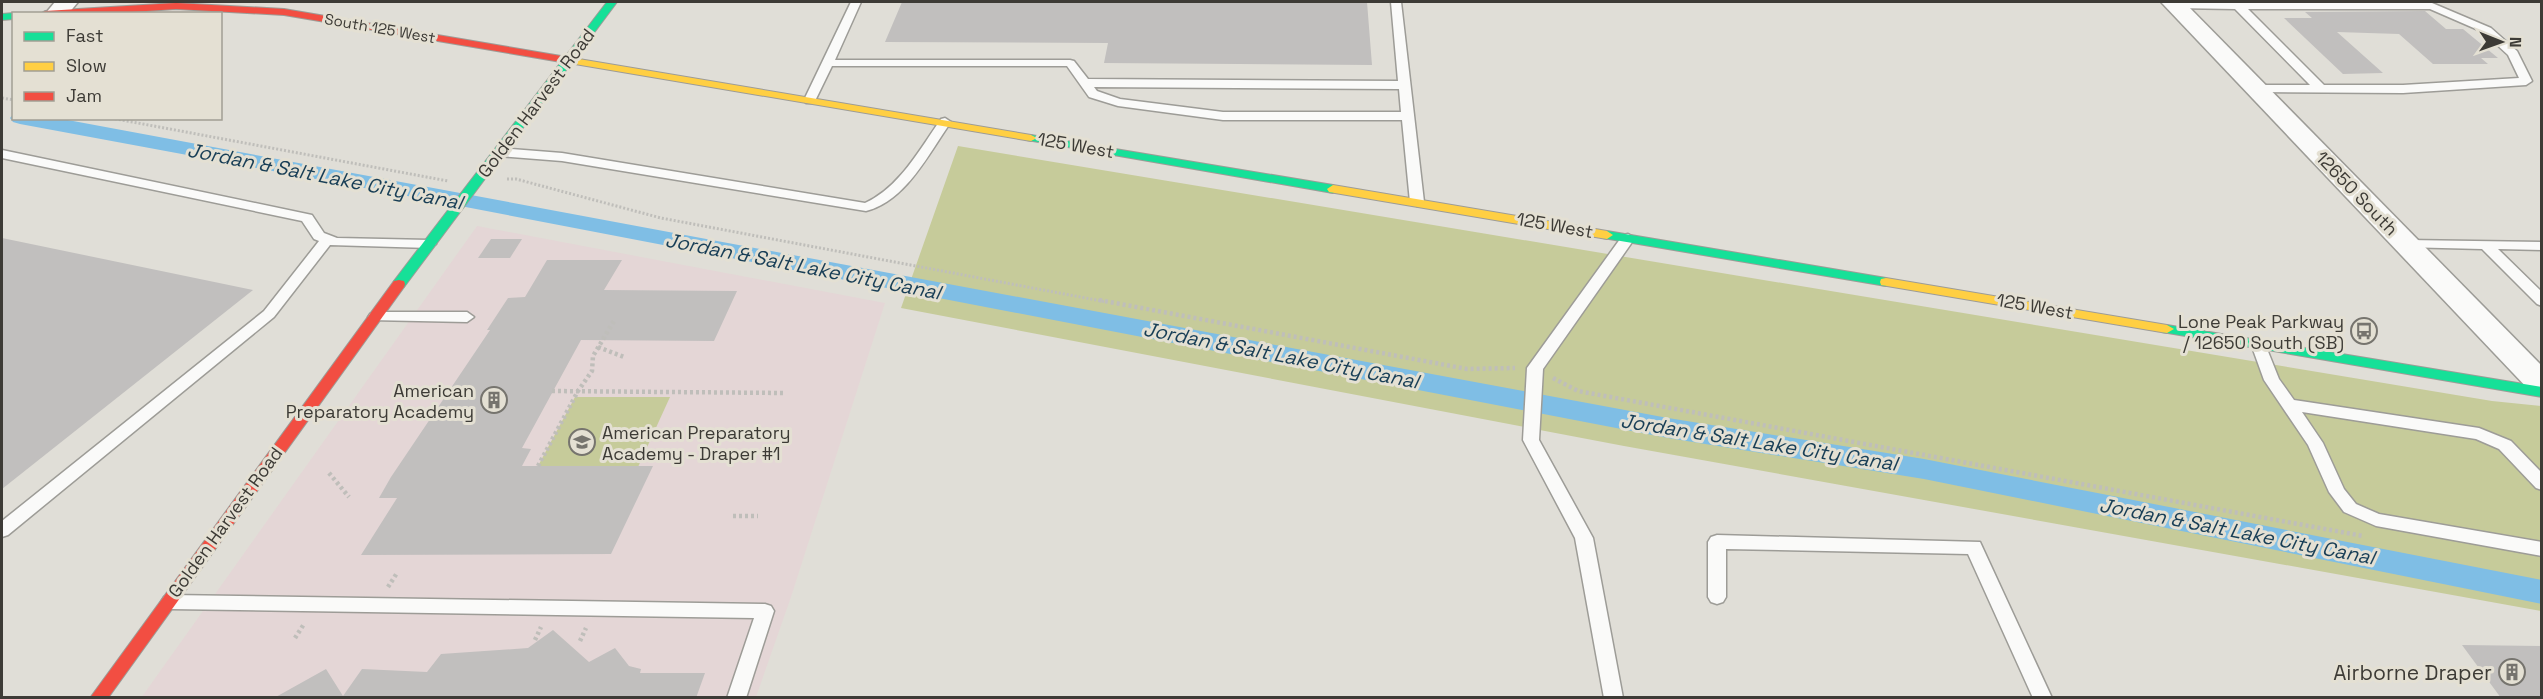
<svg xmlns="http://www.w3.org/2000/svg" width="2543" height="699" font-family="'Space Grotesk',sans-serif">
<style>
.education{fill:#e4d6d6}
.green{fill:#c6cb9a}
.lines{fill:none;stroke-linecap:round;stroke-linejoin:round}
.canal{fill:#7fbee5;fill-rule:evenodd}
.building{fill:#c1bfbe}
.lane-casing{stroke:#9d9c97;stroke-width:3}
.street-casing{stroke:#9d9c97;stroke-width:3}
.fast-casing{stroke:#9d9c97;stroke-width:2}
.slow-casing{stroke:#9d9c97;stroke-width:2}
.jam-casing{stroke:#9d9c97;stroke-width:2}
.path-far1{stroke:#bfbeba;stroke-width:3;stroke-dasharray:2 2;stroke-linecap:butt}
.path{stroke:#bfbeba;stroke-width:4.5;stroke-dasharray:3 3;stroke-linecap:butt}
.lane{fill:#fafaf9;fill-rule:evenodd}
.street{fill:#fafaf9;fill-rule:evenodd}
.fast{fill:#16e098;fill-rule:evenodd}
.slow{fill:#ffcf43;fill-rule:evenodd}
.jam{fill:#f24e42;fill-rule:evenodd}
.labels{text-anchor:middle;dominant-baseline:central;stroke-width:6;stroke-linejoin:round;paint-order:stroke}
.far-street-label{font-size:15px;fill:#3d3b36;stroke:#e4e0d3}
.street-label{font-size:18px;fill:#3d3b36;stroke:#e4e0d3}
.poi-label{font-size:18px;fill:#3d3b36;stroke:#e4e0d3;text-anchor:end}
.water-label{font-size:20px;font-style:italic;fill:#183e56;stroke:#e4e0d3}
.near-poi-label{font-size:21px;fill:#3d3b36;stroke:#e4e0d3;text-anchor:end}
</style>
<rect width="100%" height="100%" fill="#e0ded7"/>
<!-- education -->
<polygon class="education" points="477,226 885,303 791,597 756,697 141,698"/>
<!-- green -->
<g class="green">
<polygon points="958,146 2492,401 2541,406 2541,611 1624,446 901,308"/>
<polygon points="575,397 670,397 638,467 538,466"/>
</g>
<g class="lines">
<!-- canal -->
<polygon class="canal" points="14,113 14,118 57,118 1668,418 1924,459 2542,580 2542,604 1924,479 1668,438 429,200 20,124 13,122 10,118"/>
</g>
<!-- building -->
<g class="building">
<polygon points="902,2 1367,2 1372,65 1104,63 1108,43 885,42"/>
<polygon points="2425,11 2446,29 2463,29 2498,58 2481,58 2488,64 2433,64 2399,34 2337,32 2383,73 2343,74 2284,18 2312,18 2305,12"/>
<polygon points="2,238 253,290 2,489"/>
<polygon points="491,239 522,239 510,258 478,258"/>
<polygon points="547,260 622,260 604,290 737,291 714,341 581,340 522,448 531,449 522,466 653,466 611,554 361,555 397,498 379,498 391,477 490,330 487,330 508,298 525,297"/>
<polygon points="553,630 589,662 615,648 629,666 641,669 640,673 705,673 696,698 274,698 326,669 343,696 362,669 427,672 441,654 528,648"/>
<polygon points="2462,645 2541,646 2541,698 2501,698"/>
</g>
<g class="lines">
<defs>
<g id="lane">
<path d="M851,2H861L835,60H1070L1074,61L1088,79L1398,81L1391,2H1401L1424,202L1417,206L1410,202L1402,120H1223L1118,106L1089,97L1067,66H832L814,103H806L804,100ZM1094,87L1399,89L1401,112H1223L1120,99L1097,91Z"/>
<path d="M2177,3H2432L2491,28L2517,51L2532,81L2526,85L2403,93L2255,92L2249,88L2251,85H2310L2235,9L2173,8L2172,6ZM2248,9H2430L2483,32L2508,55L2519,78L2403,85H2324Z"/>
<path d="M945,118L951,122C929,153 906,201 866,211L562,161L499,156L493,152L499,148L562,153L865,203C899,188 920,149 941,119Z"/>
<polygon points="2,150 312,215 324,233 337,238 429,240 436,244 429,248 330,245 274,317 8,535 2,537 2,521 264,311 319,241 314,239 302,221 2,158"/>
<polygon points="1628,234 1635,238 1543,369 1539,440 1593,538 1623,698 1604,698 1575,538 1523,440 1527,368 1623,235"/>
<polygon points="2407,240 2542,242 2542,250 2498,249 2542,292 2542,306 2537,304 2482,249 2402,247 2400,244"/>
<polygon points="375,312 467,312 474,317 467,322 370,320 368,317 370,314"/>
<polygon points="2258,339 2265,344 2279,379 2294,400 2479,428 2511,441 2542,473 2542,490 2536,488 2499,449 2476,439 2302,412 2323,443 2344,489 2356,504 2379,514 2542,542 2542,556 2376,526 2344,512 2329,492 2308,445 2264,380 2251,344"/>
<polygon points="1717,535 1980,542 2052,698 2033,698 1968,554 1726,549 1726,597 1723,602 1717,604 1711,602 1708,597 1708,542 1711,537"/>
<polygon points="170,595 765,604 771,606 774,611 746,698 727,698 754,618 170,609 164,607 161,602 164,597"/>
</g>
<g id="street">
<polygon points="55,2 78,2 68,14 45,14"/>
<polygon points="2161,2 2184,2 2542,366 2542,395 2531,392"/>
</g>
<g id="fast">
<polygon points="607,2 617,2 404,287 394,287 393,284 394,281"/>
<polygon points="14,13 16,14 14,14 14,19 2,20 2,14"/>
<polygon points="1031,135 1333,185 1339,189 1333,193 1027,140 1027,136"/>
<polygon points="1607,231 1886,278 1892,282 1886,286 1603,238 1601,235 1603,232"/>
<polygon points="2167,325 2542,387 2542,397 2162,332 2160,329 2162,326"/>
</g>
<g id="slow">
<polygon points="561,56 1031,135 1037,138 1031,141 557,61 557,57"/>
<polygon points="1333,185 1607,231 1613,235 1607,239 1329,192 1327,189"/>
<polygon points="1886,278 2167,325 2174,329 2167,333 1881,285 1880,282 1881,279"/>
</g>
<g id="jam">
<polygon points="176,3 284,9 561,56 566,59 561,62 284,15 176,9 102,14 40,14 45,11"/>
<polygon points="399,280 404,281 405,284 404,287 108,698 90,698 394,281"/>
</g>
</defs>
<!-- lane casing -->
<use href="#lane" class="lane-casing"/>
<!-- street casing -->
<use href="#street" class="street-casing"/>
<!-- fast casing -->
<use href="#fast" class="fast-casing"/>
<!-- slow casing -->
<use href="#slow" class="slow-casing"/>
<!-- jam casing -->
<use href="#jam" class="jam-casing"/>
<!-- path-far1 -->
<g class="path-far1">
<polyline points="2,98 14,100"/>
<polyline points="111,118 448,181"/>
<polyline points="507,179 516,179 661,218 1107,302"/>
</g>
<!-- path -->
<g class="path">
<polyline points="1099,300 1467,369 1515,368"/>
<polyline points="598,347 624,357"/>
<polyline points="1553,378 1578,391 2363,536"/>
<polyline points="552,391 784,393"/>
<polyline points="538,466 578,391 592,371 593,356 614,321"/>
<polyline points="329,473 349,497"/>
<polyline points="733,516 758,516"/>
<polyline points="388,587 397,573"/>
<polyline points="295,638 304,624"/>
<polyline points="535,640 541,627"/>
<polyline points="580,641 586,628"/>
</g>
<!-- lane -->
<use href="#lane" class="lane"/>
<!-- street -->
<use href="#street" class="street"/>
<!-- fast -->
<use href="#fast" class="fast"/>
<!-- slow -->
<use href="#slow" class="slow"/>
<!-- jam -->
<use href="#jam" class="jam"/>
</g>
<!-- icons -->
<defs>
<symbol id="bus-ring" viewBox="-11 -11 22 22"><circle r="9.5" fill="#e4e0d3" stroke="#76746e" stroke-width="1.5"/><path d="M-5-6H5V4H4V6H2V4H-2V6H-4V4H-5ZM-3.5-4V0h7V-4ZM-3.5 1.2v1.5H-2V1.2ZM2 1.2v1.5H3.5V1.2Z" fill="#76746e"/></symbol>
<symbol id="building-ring" viewBox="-11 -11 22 22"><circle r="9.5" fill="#e4e0d3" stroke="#76746e" stroke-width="1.5"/><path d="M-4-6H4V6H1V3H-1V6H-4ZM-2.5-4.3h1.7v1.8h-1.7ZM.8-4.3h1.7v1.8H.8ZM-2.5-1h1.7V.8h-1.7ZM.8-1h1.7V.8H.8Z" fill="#76746e"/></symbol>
<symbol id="school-ring" viewBox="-11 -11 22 22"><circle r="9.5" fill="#e4e0d3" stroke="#76746e" stroke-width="1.5"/><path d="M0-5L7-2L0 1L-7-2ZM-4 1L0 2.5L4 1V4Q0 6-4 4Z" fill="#76746e"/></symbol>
</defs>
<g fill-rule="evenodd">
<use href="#bus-ring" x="2349" y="316" width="30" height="30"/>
<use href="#building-ring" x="479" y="385" width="30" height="30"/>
<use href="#school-ring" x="567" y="427" width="30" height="30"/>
<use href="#building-ring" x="2497" y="657" width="30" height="30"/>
</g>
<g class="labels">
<!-- far-street labels -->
<g class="far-street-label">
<text transform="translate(380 28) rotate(10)">South 125 West</text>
</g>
<!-- street labels -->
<g class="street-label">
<text transform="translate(536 103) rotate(-53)">Golden Harvest Road</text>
<text transform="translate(1076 145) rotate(10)">125 West</text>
<text transform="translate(2357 193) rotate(46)">12650 South</text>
<text transform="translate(1555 225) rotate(10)">125 West</text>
<text transform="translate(2035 306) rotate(10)">125 West</text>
<text transform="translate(225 522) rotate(-54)">Golden Harvest Road</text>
</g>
<!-- poi labels -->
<g class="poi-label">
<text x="2344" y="321">Lone Peak Parkway<tspan x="2344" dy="21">/ 12650 South (SB)</tspan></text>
<text x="474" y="390">American<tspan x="474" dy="21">Preparatory Academy</tspan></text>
<text x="602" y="432" text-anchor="start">American Preparatory<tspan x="602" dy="21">Academy - Draper #1</tspan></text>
</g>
<!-- water labels -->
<g class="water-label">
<text transform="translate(325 176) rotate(11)">Jordan &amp; Salt Lake City Canal</text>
<text transform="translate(803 266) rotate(11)">Jordan &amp; Salt Lake City Canal</text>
<text transform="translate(1281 355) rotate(11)">Jordan &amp; Salt Lake City Canal</text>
<text transform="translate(1759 442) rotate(9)">Jordan &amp; Salt Lake City Canal</text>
<text transform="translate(2237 531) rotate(11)">Jordan &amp; Salt Lake City Canal</text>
</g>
<!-- near-poi labels -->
<g class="near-poi-label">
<text x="2492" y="672">Airborne Draper</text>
</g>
</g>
<!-- border -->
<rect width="2543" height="699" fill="none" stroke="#3d3b36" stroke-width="6"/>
<!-- legend -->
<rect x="12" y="12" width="210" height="108" fill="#e4e0d3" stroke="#a19e94" stroke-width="1.5"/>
<rect x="24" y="32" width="30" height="9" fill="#16e098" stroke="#a19e94" stroke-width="1.5"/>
<text x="66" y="42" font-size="18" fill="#3d3b36">Fast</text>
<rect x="24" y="62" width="30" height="9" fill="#ffcf43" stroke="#a19e94" stroke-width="1.5"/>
<text x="66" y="72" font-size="18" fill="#3d3b36">Slow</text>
<rect x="24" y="92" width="30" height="9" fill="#f24e42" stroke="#a19e94" stroke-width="1.5"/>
<text x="66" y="102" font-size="18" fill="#3d3b36">Jam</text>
<!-- north arrow -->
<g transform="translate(2501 42) rotate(91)" stroke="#e4e0d3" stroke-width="4.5" paint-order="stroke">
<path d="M0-4.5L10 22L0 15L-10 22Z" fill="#3d3b36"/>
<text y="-9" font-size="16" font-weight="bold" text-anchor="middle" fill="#3d3b36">N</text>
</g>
</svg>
